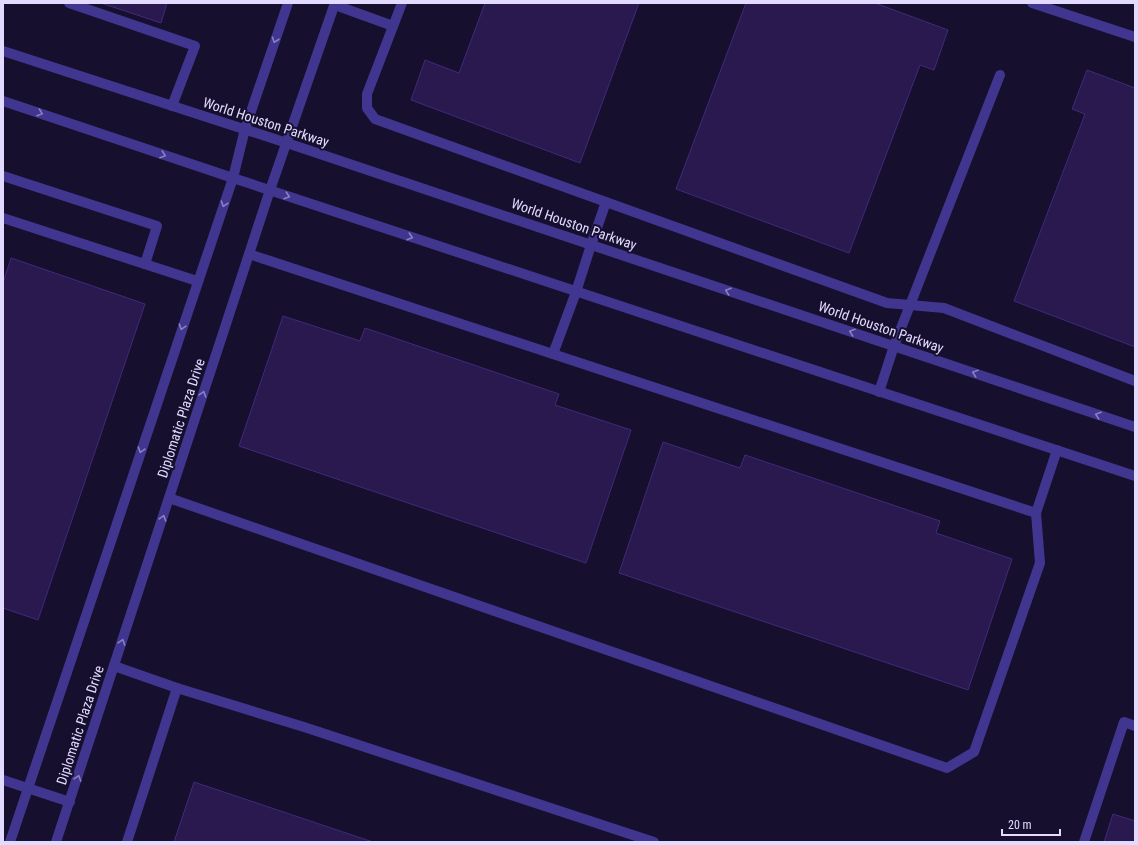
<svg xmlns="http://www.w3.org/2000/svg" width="1138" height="845" font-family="'Roboto Condensed',sans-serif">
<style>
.building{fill:#29194f;stroke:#41297d}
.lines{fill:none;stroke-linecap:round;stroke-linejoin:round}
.service{stroke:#41368f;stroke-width:10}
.minor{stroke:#41368f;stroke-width:10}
.tertiary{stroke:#41368f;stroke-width:10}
.oneway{stroke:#8980c1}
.labels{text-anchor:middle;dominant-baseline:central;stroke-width:4;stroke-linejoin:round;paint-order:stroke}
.street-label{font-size:14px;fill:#e2daff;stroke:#160f2d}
</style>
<rect width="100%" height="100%" fill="#160f2d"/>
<!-- building -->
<g class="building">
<polygon points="101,3 167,3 161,23"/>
<polygon points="485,3 639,3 580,163 411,100 425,60 459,73"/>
<polygon points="746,3 875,3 948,30 934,70 920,65 849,253 676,189"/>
<polygon points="1087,70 1135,88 1135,347 1014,301 1085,114 1072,109"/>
<polygon points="11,258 145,304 38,620 3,608 3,283"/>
<polygon points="283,316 360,341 365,328 559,394 555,405 631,430 586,563 239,446"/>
<polygon points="663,442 740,468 745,455 940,521 936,533 1012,559 968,690 619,573"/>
<polygon points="194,782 373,842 174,842"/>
<polygon points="1113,814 1135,821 1135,842 1104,842"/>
</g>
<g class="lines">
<!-- service -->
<g class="service">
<polyline points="69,3 195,46 172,106"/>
<polyline points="402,3 367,94 367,108 375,119 887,303 944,308 1135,381"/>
<polyline points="335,5 393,26"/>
<polyline points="3,176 157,226 145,264"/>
<polyline points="3,218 197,281"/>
<polyline points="591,245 606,202"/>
<polyline points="249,254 1036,513"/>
<polyline points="894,346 1000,75"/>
<polyline points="553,354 576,292"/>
<polyline points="169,498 947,768 974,752 1040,563 1036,513 1057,450"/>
<polyline points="114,666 177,688 127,842"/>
<polyline points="177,688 304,727 654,842"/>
<polyline points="1084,842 1124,722 1135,726"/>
</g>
<!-- minor -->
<g class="minor">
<polyline points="1032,3 1135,37"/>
<polyline points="3,780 70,802"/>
</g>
<!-- tertiary -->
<g class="tertiary">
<polyline points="3,51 287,143 1135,427"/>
<polyline points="3,101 233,178 1135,476"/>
<polyline points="576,292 591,245"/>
<polyline points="879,392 894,346"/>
<polyline points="10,842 233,178 245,129 288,3"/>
<polyline points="56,842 270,190 335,3"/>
</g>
</g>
<!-- one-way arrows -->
<defs><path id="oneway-chevron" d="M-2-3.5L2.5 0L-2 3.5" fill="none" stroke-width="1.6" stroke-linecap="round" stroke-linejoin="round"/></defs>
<g class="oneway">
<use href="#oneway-chevron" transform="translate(275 40) rotate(109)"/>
<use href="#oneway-chevron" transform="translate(40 113) rotate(19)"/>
<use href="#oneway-chevron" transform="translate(163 155) rotate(19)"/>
<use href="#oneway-chevron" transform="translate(287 196) rotate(18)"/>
<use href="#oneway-chevron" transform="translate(224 204) rotate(109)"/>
<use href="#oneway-chevron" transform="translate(410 237) rotate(18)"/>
<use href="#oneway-chevron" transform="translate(728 291) rotate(-161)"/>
<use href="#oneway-chevron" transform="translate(182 327) rotate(108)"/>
<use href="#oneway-chevron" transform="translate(852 332) rotate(-161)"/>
<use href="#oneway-chevron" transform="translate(975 373) rotate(-161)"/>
<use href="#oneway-chevron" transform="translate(203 394) rotate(-72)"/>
<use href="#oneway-chevron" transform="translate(1098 415) rotate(-161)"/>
<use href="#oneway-chevron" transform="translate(141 450) rotate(108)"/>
<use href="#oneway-chevron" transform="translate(163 518) rotate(-72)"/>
<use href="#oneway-chevron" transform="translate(122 642) rotate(-72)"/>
<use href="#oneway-chevron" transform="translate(78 778) rotate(-72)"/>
</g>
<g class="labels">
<!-- street labels -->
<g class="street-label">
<text transform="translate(266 122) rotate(18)">World Houston Parkway</text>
<text transform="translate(574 224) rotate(19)">World Houston Parkway</text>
<text transform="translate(881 327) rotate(19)">World Houston Parkway</text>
<text transform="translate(181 418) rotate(-72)">Diplomatic Plaza Drive</text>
<text transform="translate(80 725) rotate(-72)">Diplomatic Plaza Drive</text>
</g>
</g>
<!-- border -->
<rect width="1138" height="845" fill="none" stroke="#e2daff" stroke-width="8"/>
<!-- scale -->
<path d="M1002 829v6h58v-6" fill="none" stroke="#e2daff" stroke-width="2"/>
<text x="1008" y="829" font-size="12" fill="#e2daff" stroke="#160f2d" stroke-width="3" paint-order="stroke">20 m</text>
</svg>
